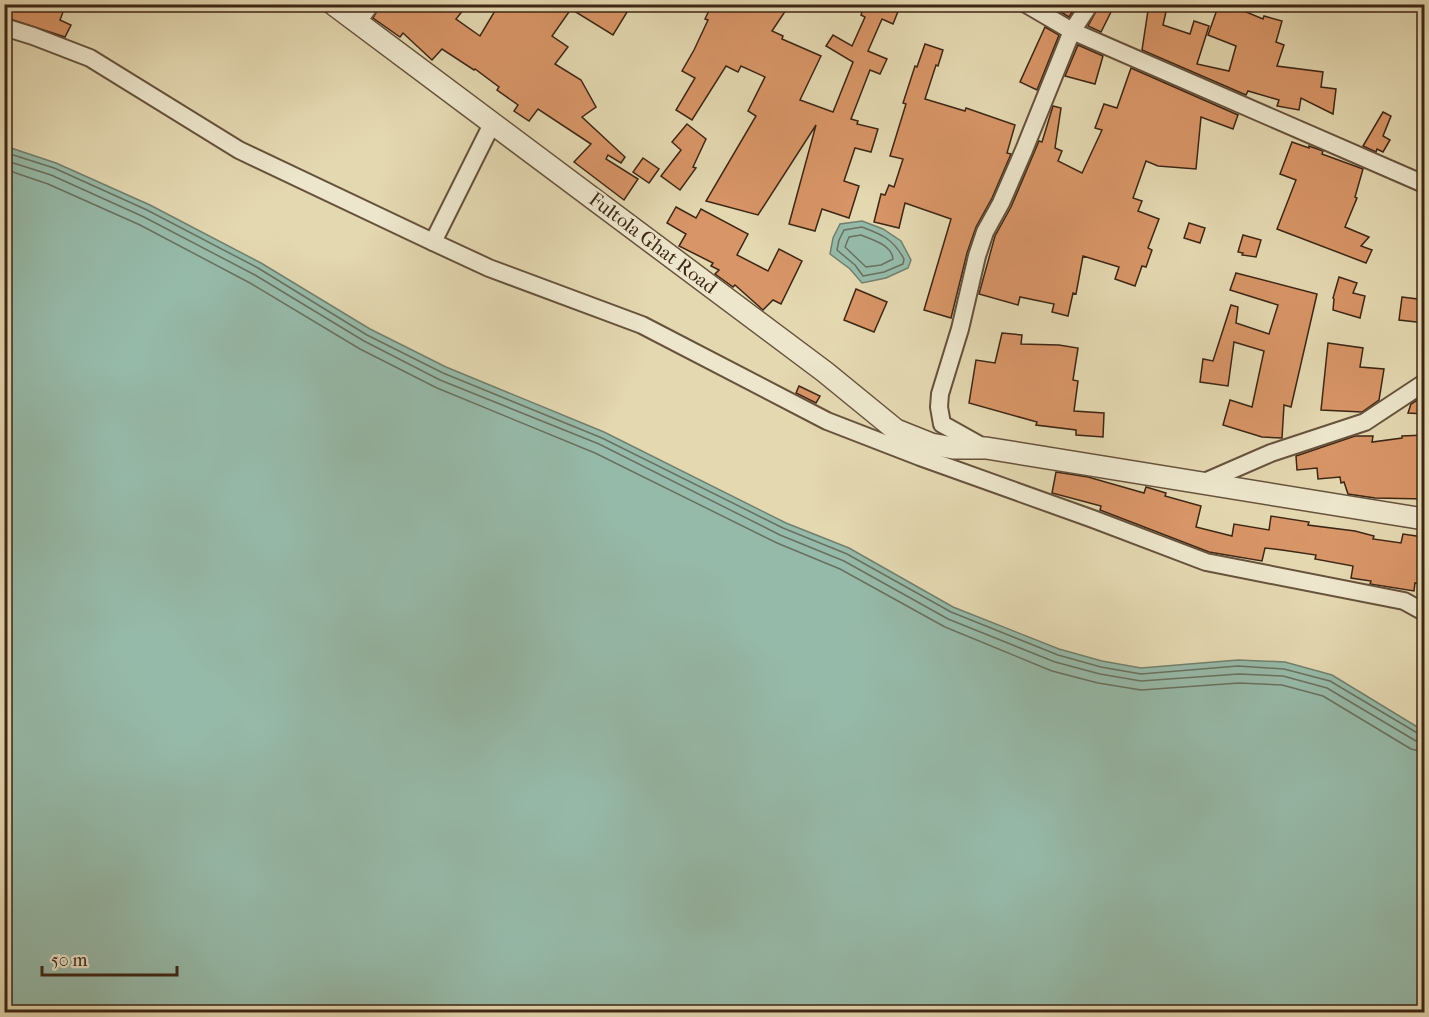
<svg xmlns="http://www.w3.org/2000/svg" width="1429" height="1017" font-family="'IM FELL French Canon',serif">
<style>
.water{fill:#96baa9;stroke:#727f6e;stroke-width:1.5}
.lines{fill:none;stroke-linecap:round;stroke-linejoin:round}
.shore{stroke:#6a705f;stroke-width:1.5}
.building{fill:#d89567;stroke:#3d2615;stroke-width:1.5}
.minor-casing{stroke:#67523c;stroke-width:20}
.tertiary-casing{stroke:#67523c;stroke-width:24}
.minor{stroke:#ede6cc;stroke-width:16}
.tertiary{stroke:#ede6cc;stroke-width:21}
.labels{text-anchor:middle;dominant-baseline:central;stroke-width:5;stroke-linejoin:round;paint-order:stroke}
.street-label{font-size:20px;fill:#3d2615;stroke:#ede6cc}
</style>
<rect width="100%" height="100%" fill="#e4d8b1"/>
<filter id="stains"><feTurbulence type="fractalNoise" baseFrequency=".00333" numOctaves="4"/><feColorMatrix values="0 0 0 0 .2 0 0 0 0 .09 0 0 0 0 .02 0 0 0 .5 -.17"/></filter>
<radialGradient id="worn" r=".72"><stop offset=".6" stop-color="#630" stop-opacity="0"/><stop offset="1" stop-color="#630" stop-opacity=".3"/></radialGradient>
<!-- water -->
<g class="water">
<polygon points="5,146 56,163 150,205 261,263 370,329 446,367 604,432 786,523 849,548 953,607 1059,649 1102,661 1141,668 1238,660 1285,662 1332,675 1424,731 1424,1012 5,1012"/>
<polygon points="862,221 883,229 901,241 911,260 908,268 886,278 862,283 850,269 830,254 833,238 840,224"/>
</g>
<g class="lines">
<!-- shore -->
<g class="shore">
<polyline points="4,152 54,168 147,210 258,268 367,335 443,373 602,438 783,528 847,554 951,612 1058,655 1101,667 1141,674 1238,666 1284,669 1330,681 1419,734 1424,735"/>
<polyline points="4,160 51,175 144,217 255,275 364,341 440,380 599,444 780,535 844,561 948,619 1055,662 1100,674 1141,681 1239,674 1283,676 1327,688 1416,741 1424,743"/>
<polyline points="4,169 48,184 140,225 250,283 360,349 437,388 595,453 777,543 840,569 945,627 1052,671 1098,683 1141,690 1239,683 1282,685 1323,696 1411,749 1424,752"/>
<path d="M862,227C883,235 893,239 904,259L903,264L884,272L863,276L855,265L837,250L839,240L844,230Z"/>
<path d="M861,235C873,240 892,245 893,259L881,265L866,267L845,247L849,237Z"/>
</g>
</g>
<!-- building -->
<g class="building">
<polygon points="4,4 66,4 60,20 71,25 65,37 4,17"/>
<polygon points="381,4 468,4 456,19 480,36 499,4 632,4 613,35 571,9 552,36 568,47 555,64 581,80 596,107 582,117 625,157 621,163 608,155 606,159 638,179 624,200 574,162 591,144 538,109 529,121 514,111 518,105 497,90 499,87 475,69 474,70 442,49 432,60 403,33 400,37 373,18"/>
<polygon points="712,4 790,4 772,31 783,36 782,39 821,56 800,100 833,112 853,62 826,46 833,35 852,46 865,17 861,15 862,12 846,4 901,4 893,24 882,19 868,51 887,59 880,74 870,70 851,119 858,121 857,124 878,129 871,152 855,148 844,181 859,186 849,218 822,209 815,231 789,224 816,125 758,215 706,201 756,116 748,111 765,77 741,66 738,72 726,66 692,120 676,110 695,78 682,71 694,50 708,20 705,19"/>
<polygon points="1055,4 1077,4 1069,17 1054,8"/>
<polygon points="1100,4 1115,4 1101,32 1088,26"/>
<polygon points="1149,4 1167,7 1163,25 1190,34 1194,21 1209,26 1197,64 1229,71 1236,46 1208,35 1219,4 1227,4 1263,19 1264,16 1282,21 1276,42 1284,45 1277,66 1323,72 1321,87 1336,89 1333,114 1301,98 1299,110 1277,106 1279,100 1248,91 1246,95 1142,50"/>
<polygon points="1045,27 1059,35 1037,90 1020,82"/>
<polygon points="925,44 943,50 938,66 936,65 925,99 965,111 966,108 1015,125 1007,153 1011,154 992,198 976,227 967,253 951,318 924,310 951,219 905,203 899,228 874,222 881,194 885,195 889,185 894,187 903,159 890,156 906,104 903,103 915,66 917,67"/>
<polygon points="1078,45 1103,56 1095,84 1065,76"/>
<polygon points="1131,68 1238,115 1233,129 1201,117 1196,169 1158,166 1146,161 1133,198 1142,201 1138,211 1159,219 1148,248 1152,250 1146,267 1142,266 1135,286 1115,279 1119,267 1083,256 1076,294 1073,293 1068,316 1052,312 1054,304 1020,297 1018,305 979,294 995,236 1011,207 1039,141 1042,142 1053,106 1061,108 1055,148 1062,151 1058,161 1082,173 1102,130 1095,128 1104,104 1117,108"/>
<polygon points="1383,112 1391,116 1383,136 1390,140 1383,152 1377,149 1376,152 1363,146"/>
<polygon points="687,124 706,139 693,167 696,168 680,190 661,176 681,150 672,142"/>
<polygon points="1292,142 1309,148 1309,146 1323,151 1322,154 1363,169 1355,197 1357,198 1345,227 1369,237 1361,246 1372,250 1366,263 1277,229 1296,180 1280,174"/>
<polygon points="643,158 659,169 649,183 633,172"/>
<polygon points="676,207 696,218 701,209 748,234 737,255 768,271 779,249 802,261 781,304 773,300 763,310 735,285 733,287 715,274 719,270 711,266 713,263 679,246 686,234 667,223"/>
<polygon points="1189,223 1205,228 1200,243 1184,238"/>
<polygon points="1243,235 1261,240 1256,257 1242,255 1243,253 1238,252"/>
<polygon points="1236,273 1317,294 1291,407 1284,405 1282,438 1262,437 1223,425 1230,400 1252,407 1264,351 1234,342 1228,386 1200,382 1203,359 1213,361 1231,305 1238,307 1236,323 1269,334 1278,305 1230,290"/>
<polygon points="1339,277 1357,283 1353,293 1365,296 1360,318 1333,310 1334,299 1333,298"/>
<polygon points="856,289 887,302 874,332 844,320"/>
<polygon points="1402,297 1425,300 1425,323 1399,320"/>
<polygon points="1002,333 1022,335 1021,344 1059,345 1078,348 1073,380 1078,381 1074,411 1104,413 1103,437 1076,435 1076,430 1036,425 1037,422 969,403 976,360 995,363"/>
<polygon points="1328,343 1363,348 1360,367 1384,369 1379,400 1362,412 1321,410"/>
<polygon points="799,386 820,396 816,403 796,393"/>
<polygon points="1425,395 1425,414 1408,413 1411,404"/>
<polygon points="1425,435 1425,499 1375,498 1348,494 1344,482 1341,483 1340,477 1318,479 1317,468 1297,470 1296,456 1355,436 1373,436 1372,442 1402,438 1402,436"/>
<polygon points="1056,472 1088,477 1144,493 1146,487 1166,493 1165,496 1201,506 1196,527 1232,536 1234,524 1269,530 1271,516 1309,522 1308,525 1355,531 1374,536 1373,539 1401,543 1403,534 1423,537 1421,549 1425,549 1425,585 1415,583 1414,591 1370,584 1371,581 1351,578 1353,566 1315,559 1316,555 1282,550 1265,548 1262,561 1209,552 1100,510 1101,506 1052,493"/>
</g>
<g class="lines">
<defs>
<g id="minor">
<polyline points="1026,4 1072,31 1424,184"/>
<polyline points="357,23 371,4"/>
<polyline points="4,27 33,36 90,58 239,150 433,242 492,124"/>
<polyline points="433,242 489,268 642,325 827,421 920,457 1093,519 1206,562 1404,601 1424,612"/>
<polyline points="985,448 942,424 939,407 940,394 960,329 977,256 985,232 1001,203 1024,150 1072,31 1090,4"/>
<polyline points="1202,483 1271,453 1365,422 1424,383"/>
</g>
<polyline id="tertiary" points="333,4 825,372 896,430 931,444 953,448 986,448 1424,519"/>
</defs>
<!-- minor casing -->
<use href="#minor" class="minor-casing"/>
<!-- tertiary casing -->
<use href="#tertiary" class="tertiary-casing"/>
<!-- minor -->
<use href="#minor" class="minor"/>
<!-- tertiary -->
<use href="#tertiary" class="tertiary"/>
</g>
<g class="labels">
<!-- street labels -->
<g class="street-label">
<text transform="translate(653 243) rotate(37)">Fultola Ghat Road</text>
</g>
</g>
<!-- margin -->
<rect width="1429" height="1017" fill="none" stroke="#e4d8b1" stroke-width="24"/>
<rect x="6" y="6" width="1417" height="1005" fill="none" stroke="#3d2615" stroke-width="3"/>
<rect x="12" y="12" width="1405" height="993" fill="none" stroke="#3d2615" stroke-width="1.5"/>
<!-- scale -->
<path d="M42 966v9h135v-9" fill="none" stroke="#3d2615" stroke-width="3"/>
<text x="51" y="966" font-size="18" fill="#3d2615" stroke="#ede6cc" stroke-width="4.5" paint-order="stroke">50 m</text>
<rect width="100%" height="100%" filter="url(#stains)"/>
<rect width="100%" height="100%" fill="url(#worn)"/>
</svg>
